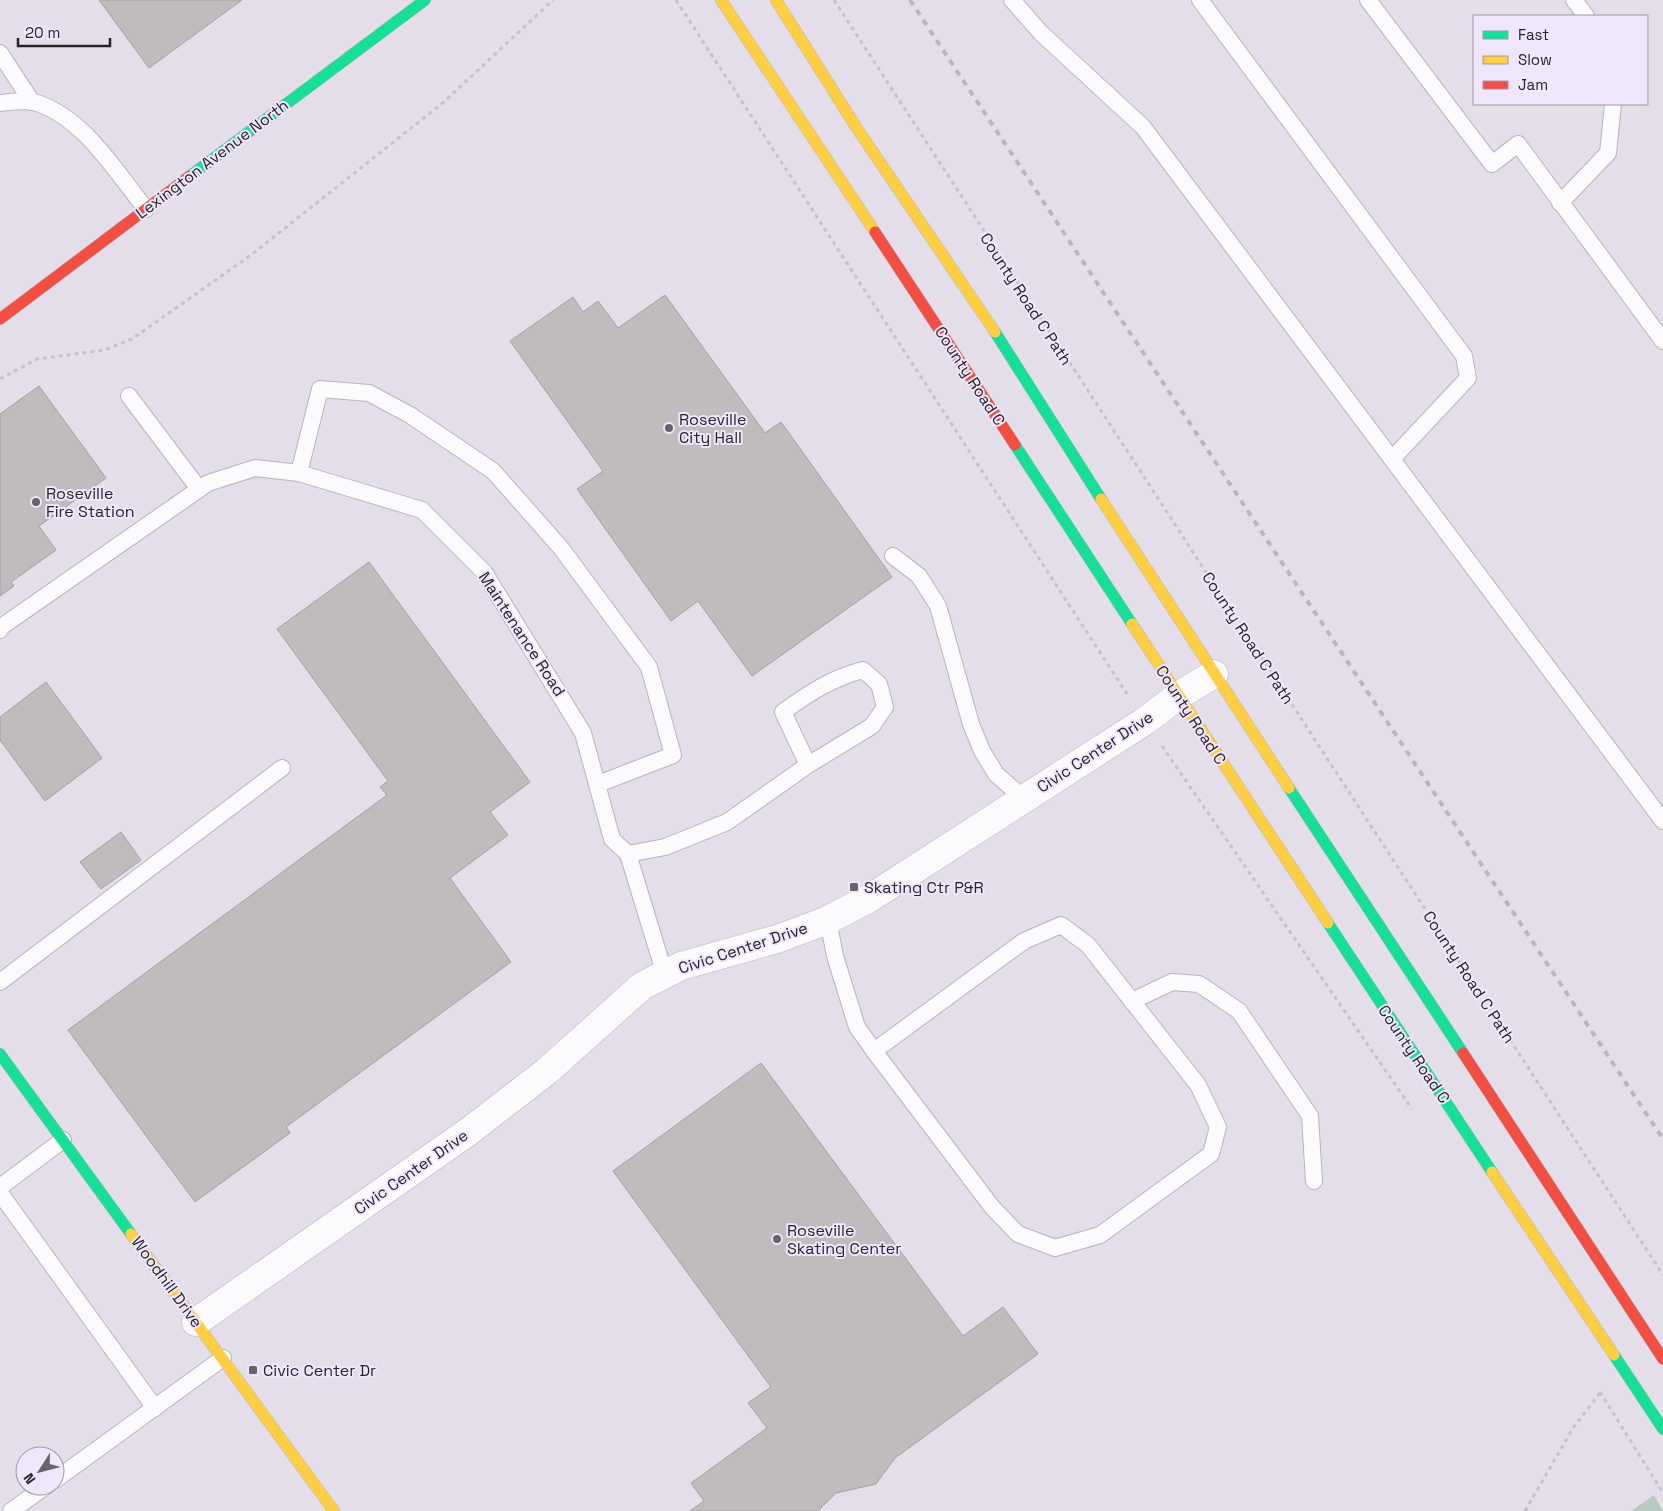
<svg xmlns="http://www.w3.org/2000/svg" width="1663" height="1511" font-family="'Space Grotesk',sans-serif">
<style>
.green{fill:#b7cac1}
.building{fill:#c1bbbd;stroke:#a59fa1}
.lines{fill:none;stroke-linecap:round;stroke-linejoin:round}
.lane-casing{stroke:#b8b3bd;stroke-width:18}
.street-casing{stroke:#b8b3bd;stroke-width:29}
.fast-casing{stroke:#b8b3bd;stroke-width:12}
.slow-casing{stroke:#b8b3bd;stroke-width:12}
.jam-casing{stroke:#b8b3bd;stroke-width:12}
.path{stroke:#c4c2c7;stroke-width:3;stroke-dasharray:4 4;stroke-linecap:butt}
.lane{stroke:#fbfafc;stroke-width:16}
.street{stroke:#fbfafc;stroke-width:28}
.fast{stroke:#16e098;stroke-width:11}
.slow{stroke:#ffcf43;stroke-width:11}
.jam{stroke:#f24e42;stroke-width:11}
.rail{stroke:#b9b7ba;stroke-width:4;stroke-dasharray:6 6;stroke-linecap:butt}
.poi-dot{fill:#68646e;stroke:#f0e6fc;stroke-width:2}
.labels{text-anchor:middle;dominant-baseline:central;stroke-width:4;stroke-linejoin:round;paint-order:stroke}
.street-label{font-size:16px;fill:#26232b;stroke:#f0e6fc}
.poi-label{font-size:16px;fill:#26232b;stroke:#f0e6fc;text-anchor:start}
</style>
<rect width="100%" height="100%" fill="#e4deea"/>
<!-- green -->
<polygon class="green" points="1654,1495 1663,1511 1631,1511"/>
<!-- building -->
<g class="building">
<polygon points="99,0 242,0 149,68"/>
<polygon points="665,295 765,433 781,422 892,577 752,676 698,601 671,621 577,489 603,471 510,341 573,297 583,312 598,301 618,328"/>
<polygon points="39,386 106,478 39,526 56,550 11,582 14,586 0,596 0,414"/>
<polygon points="369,562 530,782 490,812 508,835 450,878 511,962 286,1127 290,1133 195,1202 68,1030 387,795 380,787 388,781 277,629"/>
<polygon points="46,682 102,758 45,801 0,740 0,717"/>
<polygon points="121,832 141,860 101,889 80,862"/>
<polygon points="761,1063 963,1336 1003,1307 1038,1354 895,1458 876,1484 836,1493 818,1511 690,1511 704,1501 691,1483 767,1428 748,1403 771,1387 613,1171"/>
</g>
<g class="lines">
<defs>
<g id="lane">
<polyline points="1012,0 1041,33 1143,127 1663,821"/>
<polyline points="1200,0 1464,356 1468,378 1392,459"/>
<polyline points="1368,0 1492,164 1518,144 1663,341"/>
<polyline points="1574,0 1586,16"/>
<polyline points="0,53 32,102"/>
<path d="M0,103C10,102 25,100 34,102C84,117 115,171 146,209"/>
<polyline points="1560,203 1608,153 1613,104"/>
<polyline points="129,396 199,489"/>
<polyline points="299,473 320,389 369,393 410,415 493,471 561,548 649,667 673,755 598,784"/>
<polyline points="893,556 919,576 938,606 971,724 982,751 996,774 1023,798"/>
<polyline points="0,630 1,627 208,483 255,468 299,473 422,510 484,572 583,733 612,839 628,854 665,975"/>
<path d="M628,854L665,847L727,822L808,765L872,726L885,707L879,684L863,670C832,678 809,693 783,712L808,765"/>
<polyline points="828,920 835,956 857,1027 874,1051 992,1207 1018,1234 1055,1248 1100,1235 1211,1154 1218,1127 1198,1085 1088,945 1061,925 1024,941 874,1051"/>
<polyline points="0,982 282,768"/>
<polyline points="1132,1001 1172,982 1199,984 1239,1011 1310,1116 1314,1181"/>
<polyline points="0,1187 63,1140"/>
<polyline points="0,1193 155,1408"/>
<polyline points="55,1480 223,1358"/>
<polyline points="11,1511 46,1486"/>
</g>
<polyline id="street" points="196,1322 468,1132 547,1071 642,986 681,966 777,939 828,920 870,898 1145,721 1178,696 1214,674"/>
<g id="fast">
<polyline points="190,176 425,0"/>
<polyline points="995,332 1101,499"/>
<polyline points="1015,445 1132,624"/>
<polyline points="1289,788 1463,1053"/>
<polyline points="1328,923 1492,1172"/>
<polyline points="0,1054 131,1234"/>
<polyline points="1614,1355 1663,1429"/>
</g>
<g id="slow">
<polyline points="721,0 875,232"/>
<polyline points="776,0 856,127 995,332"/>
<polyline points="1101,499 1289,788"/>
<polyline points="1132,624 1328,923"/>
<polyline points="1492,1172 1614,1355"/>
<polyline points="131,1234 334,1511"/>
</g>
<g id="jam">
<polyline points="875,232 1015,445"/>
<polyline points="0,319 190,176"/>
<polyline points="1463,1053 1663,1359"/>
</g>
</defs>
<!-- lane casing -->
<use href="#lane" class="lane-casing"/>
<!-- street casing -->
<use href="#street" class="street-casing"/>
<!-- fast casing -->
<use href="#fast" class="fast-casing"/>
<!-- slow casing -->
<use href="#slow" class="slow-casing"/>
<!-- jam casing -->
<use href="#jam" class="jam-casing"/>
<!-- path -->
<g class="path">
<polyline points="676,0 1129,697"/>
<polyline points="834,0 1663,1275"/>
<polyline points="0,379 37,359 105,350 132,339 251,255 444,102 553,0"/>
<polyline points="1162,746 1412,1109"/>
<polyline points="1600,1392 1663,1493"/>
<polyline points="1525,1511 1573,1428 1600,1393"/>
</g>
<!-- lane -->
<use href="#lane" class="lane"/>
<!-- street -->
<use href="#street" class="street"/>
<!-- fast -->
<use href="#fast" class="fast"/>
<!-- slow -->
<use href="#slow" class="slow"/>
<!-- jam -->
<use href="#jam" class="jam"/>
<!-- rail -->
<polyline class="rail" points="910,0 1663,1139"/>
</g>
<!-- markers -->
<g class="poi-dot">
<circle cx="669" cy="428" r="5"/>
<circle cx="36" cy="502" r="5"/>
<rect x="849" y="882" width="10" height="10" rx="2.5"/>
<circle cx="777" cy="1239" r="5"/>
<rect x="248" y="1365" width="10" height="10" rx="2.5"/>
</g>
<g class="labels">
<!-- street labels -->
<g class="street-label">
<text transform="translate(212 159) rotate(-37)">Lexington Avenue North</text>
<text transform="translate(1026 299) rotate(57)">County Road C Path</text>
<text transform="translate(970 376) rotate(57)">County Road C</text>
<text transform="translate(522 634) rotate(57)">Maintenance Road</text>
<text transform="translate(1248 638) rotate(57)">County Road C Path</text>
<text transform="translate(1191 715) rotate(57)">County Road C</text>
<text transform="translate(1095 752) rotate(-33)">Civic Center Drive</text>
<text transform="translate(743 948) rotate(-18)">Civic Center Drive</text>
<text transform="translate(1469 977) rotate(57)">County Road C Path</text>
<text transform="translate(1414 1054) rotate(56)">County Road C</text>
<text transform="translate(411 1172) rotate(-35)">Civic Center Drive</text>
<text transform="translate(167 1282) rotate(54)">Woodhill Drive</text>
</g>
<!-- poi labels -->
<g class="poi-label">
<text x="679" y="419">Roseville<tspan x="679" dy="18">City Hall</tspan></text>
<text x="46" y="493">Roseville<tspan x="46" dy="18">Fire Station</tspan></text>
<text x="864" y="887">Skating Ctr P&amp;R</text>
<text x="787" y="1230">Roseville<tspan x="787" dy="18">Skating Center</tspan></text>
<text x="263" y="1370">Civic Center Dr</text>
</g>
</g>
<!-- legend -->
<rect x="1473" y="15" width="175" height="90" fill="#f0e6fc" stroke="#9f98a8"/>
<rect x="1483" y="31" width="25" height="8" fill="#16e098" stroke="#9f98a8"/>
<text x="1518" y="40" font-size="15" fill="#26232b">Fast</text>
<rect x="1483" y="56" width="25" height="8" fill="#ffcf43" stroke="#9f98a8"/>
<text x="1518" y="65" font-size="15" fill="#26232b">Slow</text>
<rect x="1483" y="81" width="25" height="8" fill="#f24e42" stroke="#9f98a8"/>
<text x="1518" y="90" font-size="15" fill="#26232b">Jam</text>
<!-- north arrow -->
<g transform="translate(40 1471) rotate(234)"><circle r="24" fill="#f0e6fc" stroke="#9f98a8"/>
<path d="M0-4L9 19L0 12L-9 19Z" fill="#68646e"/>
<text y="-8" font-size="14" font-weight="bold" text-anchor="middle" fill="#26232b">N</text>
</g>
<!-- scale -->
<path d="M18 38v8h92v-8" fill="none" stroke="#26232b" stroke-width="2.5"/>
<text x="25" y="38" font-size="15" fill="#26232b" stroke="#f0e6fc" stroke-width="4" paint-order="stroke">20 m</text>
</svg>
